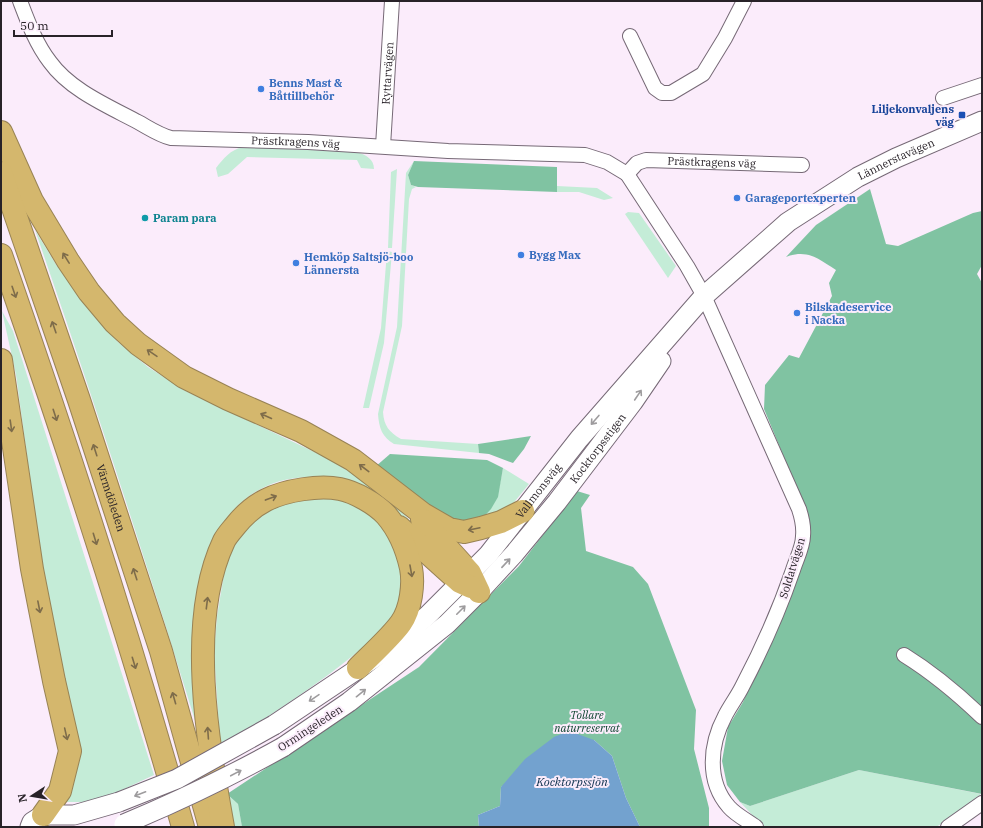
<svg xmlns="http://www.w3.org/2000/svg" width="983" height="828" font-family="'IBM Plex Serif',serif">
<style>
.green{fill:#c4ecd7}
.forest{fill:#80c3a2}
.water{fill:#73a2cf}
.lines{fill:none;stroke-linecap:round;stroke-linejoin:round}
.minor-casing{stroke:#766976;stroke-width:16}
.secondary-casing{stroke:#766976;stroke-width:21}
.motorway-casing{stroke:#988355;stroke-width:24}
.minor{stroke:#fff;stroke-width:14}
.secondary{stroke:#fff;stroke-width:19}
.motorway{stroke:#d4b76d;stroke-width:22}
.secondary-bridge-casing{stroke:#766976;stroke-width:21;stroke-linecap:butt}
.secondary-bridge{stroke:#fff;stroke-width:19}
.oneway{stroke:#7e6c4a}
.oneway2{stroke:#9e9c9e}
.shop-dot{fill:#3f7fe0;stroke:#fbecfb;stroke-width:1.5}
.transit-dot{fill:#1a4fb4;stroke:#fbecfb;stroke-width:1.5}
.culture-dot{fill:#0f9aa8;stroke:#fbecfb;stroke-width:1.5}
.labels{text-anchor:middle;dominant-baseline:central;stroke-width:4;stroke-linejoin:round;paint-order:stroke}
.street-label{font-size:11px;fill:#282228;stroke:#fbecfb}
.shop-label{font-size:11px;font-weight:bold;fill:#366cbe;stroke:#fbecfb;text-anchor:start}
.transit-label{font-size:11px;font-weight:bold;fill:#164399;stroke:#fbecfb;text-anchor:end}
.culture-label{font-size:11px;font-weight:bold;fill:#0d838f;stroke:#fbecfb;text-anchor:start}
.park-label{font-size:11px;font-style:italic;fill:#0d442f;stroke:#fbecfb}
.water-label{font-size:12px;font-style:italic;fill:#0a2e4c;stroke:#fbecfb}
</style>
<rect width="100%" height="100%" fill="#fbecfb"/>
<!-- green -->
<g class="green">
<path d="M243,147L357,152C366,155 374,159 374,169L361,168L357,160L247,157L228,174L218,177L216,168C224,158 230,150 243,147Z"/>
<path d="M414,161L408,175L411,185L416,187L412,189L409,199L402,326L383,412C384,426 389,432 401,439L478,444L479,453L394,444C382,437 379,428 378,414L397,327L406,173Z"/>
<polygon points="397,169 392,248 388,248 391,172"/>
<polygon points="557,186 597,188 613,198 604,200 579,192 557,192"/>
<polygon points="628,212 639,213 676,266 668,278 625,214"/>
<path d="M35,230L57,266L86,304L118,342L148,367L186,391L325,457L357,476L386,497L455,564C432,546 409,527 386,509C378,502 368,491 358,486C344,478 324,476 308,477C247,479 213,522 201,578L202,743C149,571 94,400 35,230Z"/>
<polygon points="387,251 392,252 384,343 369,408 363,408 381,328"/>
<polygon points="2,311 13,331 154,775 105,798 85,802 63,802 66,796 41,560 16,375"/>
<path d="M503,468L529,484L507,511L479,522C498,502 498,494 503,468Z"/>
<path d="M300,497C311,497 324,496 336,498C358,503 382,520 391,541C395,549 402,560 403,569C405,584 400,605 392,618C384,633 368,643 355,654C313,688 267,718 220,746L214,652L217,616L227,556L239,536L252,520L267,509Z"/>
<polygon points="859,770 981,794 953,817 936,827 765,827 754,817 740,802 750,806"/>
<polygon points="227,794 238,804 242,827 234,827"/>
</g>
<!-- forest -->
<g class="forest">
<polygon points="414,161 557,167 557,192 418,187 411,185 408,175"/>
<path d="M870,189L886,244L898,246L973,213L982,211V265L977,274L982,283V794L859,770L750,806L740,802L727,785L722,761L728,727L743,702L801,569L810,539L807,513L764,409L765,385L789,355L799,358L832,296L829,283L836,270C818,259 808,249 786,257L816,225Z"/>
<polygon points="531,436 524,449 513,463 489,454 479,453 478,444"/>
<polygon points="390,454 487,460 503,468 498,497 491,509 479,522 455,525 375,467"/>
<polygon points="577,491 590,495 581,508 586,551 633,567 648,584 696,710 694,749 709,808 709,827 640,827 626,798 612,756 594,740 501,787 500,806 478,815 479,827 242,827 238,804 227,794 419,667 519,566"/>
</g>
<!-- water -->
<polygon class="water" points="569,731 594,740 612,756 626,798 640,827 479,827 478,815 500,806 501,787 525,759 554,737"/>
<g class="lines">
<defs>
<g id="minor">
<path id="s1" d="M20,1C28,22 36,44 50,62C70,90 108,106 138,122C149,128 159,135 171,138L308,142L448,151L585,155L607,162L627,174L687,266L704,296L799,509C802,518 804,526 803,536C803,547 796,560 793,570C779,611 762,649 742,687C737,697 730,706 725,716C710,744 706,781 729,807C736,815 748,821 756,827"/>
<polyline points="630,36 655,88 662,93 671,93 703,74 725,38 744,1"/>
<polyline points="943,98 982,85"/>
<path id="s2" d="M383,146L392,1"/>
<path id="s3" d="M627,174L637,163L646,160L802,165"/>
<path d="M904,655C933,673 957,693 982,717"/>
<polyline points="948,827 982,803"/>
</g>
<g id="secondary">
<path id="s4" d="M274,725L392,646L427,616L488,555L579,439L704,296L788,222L858,177L896,158L982,121"/>
<path id="s5" d="M283,747L349,702L447,624L479,592L514,554L557,502L633,402L661,361"/>
<polyline points="30,827 32,822 43,815 74,815 119,802"/>
</g>
<g id="motorway">
<polyline points="1,132 32,201 68,261 89,292 115,323 138,344 184,377 228,399 301,431 353,460 423,514 449,529 464,532 481,528 501,522 523,511"/>
<path id="s6" d="M1,173L79,400L161,651L210,827"/>
<path d="M1,255C67,444 129,635 183,827"/>
<polyline points="1,360 32,569 54,681 70,751 60,791 43,815"/>
<polyline points="422,520 470,573 479,592"/>
<polyline points="399,527 460,582 471,587"/>
<path d="M223,827C208,743 186,621 224,541C227,535 232,530 236,525C244,515 254,506 266,500C286,490 319,485 340,489C355,492 376,504 386,515C399,530 407,550 411,568C414,584 411,609 401,623C391,637 371,655 358,668"/>
</g>
</defs>
<!-- minor casing -->
<use href="#minor" class="minor-casing"/>
<!-- secondary casing -->
<use href="#secondary" class="secondary-casing"/>
<!-- motorway casing -->
<use href="#motorway" class="motorway-casing"/>
<!-- minor -->
<use href="#minor" class="minor"/>
<!-- secondary -->
<use href="#secondary" class="secondary"/>
<!-- motorway -->
<use href="#motorway" class="motorway"/>
<defs>
<g id="secondary-bridge">
<polyline points="119,802 177,779 274,725"/>
<path d="M124,824C179,801 231,776 283,747"/>
</g>
</defs>
<!-- secondary-bridge casing -->
<use href="#secondary-bridge" class="secondary-bridge-casing"/>
<!-- secondary-bridge -->
<use href="#secondary-bridge" class="secondary-bridge"/>
</g>
<!-- one-way arrows -->
<defs><path id="oneway-shaft" d="M-6 0H5M1.5-3L5.5 0L1.5 3" fill="none" stroke-width="1.6" stroke-linecap="round" stroke-linejoin="round"/></defs>
<g class="oneway">
<use href="#oneway-shaft" transform="translate(66 258) rotate(-122)"/>
<use href="#oneway-shaft" transform="translate(14 292) rotate(71)"/>
<use href="#oneway-shaft" transform="translate(54 327) rotate(-109)"/>
<use href="#oneway-shaft" transform="translate(152 353) rotate(-146)"/>
<use href="#oneway-shaft" transform="translate(55 415) rotate(72)"/>
<use href="#oneway-shaft" transform="translate(266 416) rotate(-156)"/>
<use href="#oneway-shaft" transform="translate(11 426) rotate(82)"/>
<use href="#oneway-shaft" transform="translate(95 450) rotate(-108)"/>
<use href="#oneway-shaft" transform="translate(364 468) rotate(-143)"/>
<use href="#oneway-shaft" transform="translate(271 498) rotate(-20)"/>
<use href="#oneway-shaft" transform="translate(474 529) rotate(168)"/>
<use href="#oneway-shaft" transform="translate(95 539) rotate(73)"/>
<use href="#oneway-shaft" transform="translate(411 571) rotate(80)"/>
<use href="#oneway-shaft" transform="translate(135 574) rotate(-108)"/>
<use href="#oneway-shaft" transform="translate(207 603) rotate(-83)"/>
<use href="#oneway-shaft" transform="translate(39 607) rotate(79)"/>
<use href="#oneway-shaft" transform="translate(134 663) rotate(73)"/>
<use href="#oneway-shaft" transform="translate(174 698) rotate(-106)"/>
<use href="#oneway-shaft" transform="translate(208 733) rotate(-94)"/>
<use href="#oneway-shaft" transform="translate(66 734) rotate(77)"/>
</g>
<g class="oneway2">
<use href="#oneway-shaft" transform="translate(638 395) rotate(-56)"/>
<use href="#oneway-shaft" transform="translate(595 420) rotate(131)"/>
<use href="#oneway-shaft" transform="translate(506 563) rotate(-47)"/>
<use href="#oneway-shaft" transform="translate(461 610) rotate(-45)"/>
<use href="#oneway-shaft" transform="translate(361 693) rotate(-39)"/>
<use href="#oneway-shaft" transform="translate(314 698) rotate(146)"/>
<use href="#oneway-shaft" transform="translate(236 773) rotate(-28)"/>
<use href="#oneway-shaft" transform="translate(140 794) rotate(159)"/>
</g>
<!-- markers -->
<g class="shop-dot">
<circle cx="261" cy="89" r="4"/>
<circle cx="737" cy="198" r="4"/>
<circle cx="521" cy="255" r="4"/>
<circle cx="296" cy="263" r="4"/>
<circle cx="797" cy="313" r="4"/>
</g>
<rect class="transit-dot" x="958" y="111" width="8" height="8" rx="2"/>
<circle class="culture-dot" cx="145" cy="218" r="4"/>
<g class="labels">
<!-- street labels -->
<g class="street-label">
<text stroke="none"><textPath href="#s2" startOffset="73">Ryttarvägen</textPath></text>
<text stroke="none"><textPath href="#s1" startOffset="337">Prästkragens väg</textPath></text>
<text stroke="none"><textPath href="#s4" startOffset="849">Lännerstavägen</textPath></text>
<text stroke="none"><textPath href="#s3" startOffset="90">Prästkragens väg</textPath></text>
<text stroke="none"><textPath href="#s5" startOffset="437">Kocktorpsstigen</textPath></text>
<text stroke="none"><textPath href="#s4" startOffset="356">Vallmonsväg</textPath></text>
<text stroke="none"><textPath href="#s6" startOffset="343">Värmdöleden</textPath></text>
<text transform="translate(792 568) rotate(-73)">Soldatvägen</text>
<text transform="translate(310 728) rotate(-33)">Ormingeleden</text>
</g>
<!-- shop labels -->
<g class="shop-label">
<text x="269" y="83">Benns Mast &amp;<tspan x="269" dy="13">Båttillbehör</tspan></text>
<text x="745" y="198">Garageportexperten</text>
<text x="529" y="255">Bygg Max</text>
<text x="304" y="257">Hemköp Saltsjö-boo<tspan x="304" dy="13">Lännersta</tspan></text>
<text x="805" y="307">Bilskadeservice<tspan x="805" dy="13">i Nacka</tspan></text>
</g>
<!-- transit labels -->
<g class="transit-label">
<text x="954" y="109">Liljekonvaljens<tspan x="954" dy="13">väg</tspan></text>
</g>
<!-- culture labels -->
<g class="culture-label">
<text x="153" y="218">Param para</text>
</g>
<!-- park labels -->
<g class="park-label">
<text x="587" y="715">Tollare<tspan x="587" dy="13">naturreservat</tspan></text>
</g>
<!-- water labels -->
<g class="water-label">
<text x="572" y="781">Kocktorpssjön</text>
</g>
</g>
<!-- border -->
<rect width="983" height="828" fill="none" stroke="#282228" stroke-width="4"/>
<!-- north arrow -->
<g transform="translate(32 796) rotate(258)" stroke="#fbecfb" stroke-width="3" paint-order="stroke">
<path d="M0-3L7 15L0 10L-7 15Z" fill="#282228"/>
<text y="-6" font-size="11" font-weight="bold" text-anchor="middle" fill="#282228">N</text>
</g>
<!-- scale -->
<path d="M14 30v6h98v-6" fill="none" stroke="#282228" stroke-width="2"/>
<text x="20" y="30" font-size="12" fill="#282228" stroke="#fbecfb" stroke-width="3" paint-order="stroke">50 m</text>
</svg>
